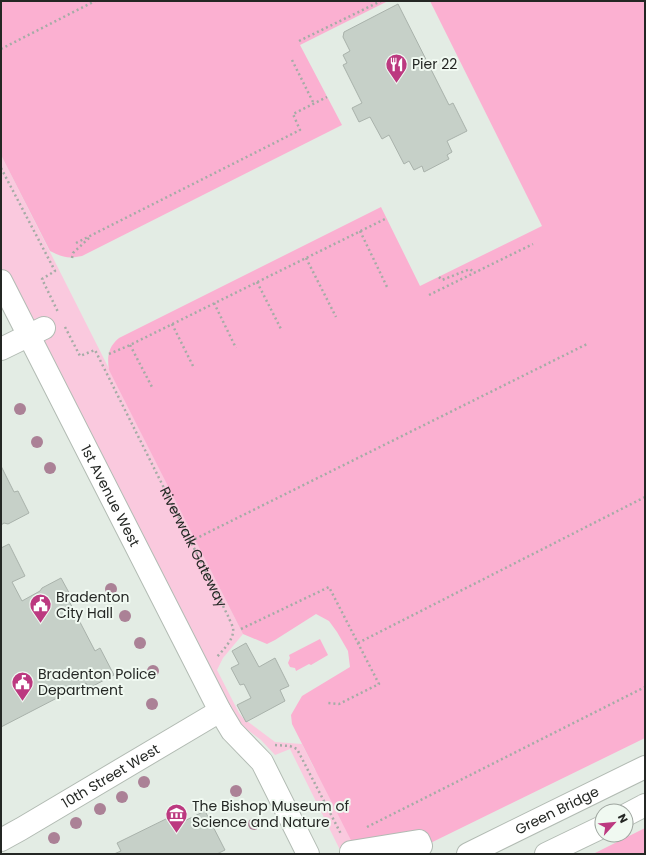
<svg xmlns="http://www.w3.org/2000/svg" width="646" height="855" font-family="Poppins,sans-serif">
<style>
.green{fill:#fac9de}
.water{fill:#fbb0d1;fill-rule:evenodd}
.pier{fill:#e3ece4;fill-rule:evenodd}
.building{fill:#c6d0c8;stroke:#a9b2ab}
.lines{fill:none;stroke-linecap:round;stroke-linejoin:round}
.minor-casing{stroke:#b2bbb3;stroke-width:24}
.major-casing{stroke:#b2bbb3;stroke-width:24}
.path{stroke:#a5aca6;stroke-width:2.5;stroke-dasharray:2 3;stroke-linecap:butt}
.minor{stroke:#fff;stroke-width:22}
.major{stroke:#fff;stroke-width:22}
.tree{fill:#ab8196}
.labels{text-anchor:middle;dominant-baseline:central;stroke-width:4;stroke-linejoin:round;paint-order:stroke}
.poi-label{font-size:14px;fill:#242724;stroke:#f0f9f1;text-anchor:start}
.street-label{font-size:14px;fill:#242724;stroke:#f0f9f1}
</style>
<rect width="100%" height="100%" fill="#e3ece4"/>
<!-- green -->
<polygon class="green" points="1,155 243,634 223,658 217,670 239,713 243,718 275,742 302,744 315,770 409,829 342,854 290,749 275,755 261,740 237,722 1,281"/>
<!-- water -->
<g class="water">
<path d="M1,1H388L300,45L342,125L82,256C68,259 62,257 50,251L1,155Z"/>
<path d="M430,1H645V854H358L292,724L291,715L302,696L350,667L348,651L337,632L329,621L316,614L275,640L267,644L243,634L109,370C107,357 108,347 119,338L381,207L420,286L542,226ZM602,811H626V835H602Z"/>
<polygon points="320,639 328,655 311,665 309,664 296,671 295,668 290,667 288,663 290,658 289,655"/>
</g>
<!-- pier -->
<path class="pier" d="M645,738V828L593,854H408ZM602,811H626V835H602Z"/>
<!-- building -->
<g class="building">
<polygon points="398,4 449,105 453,103 467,131 447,141 452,152 447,155 449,159 424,172 422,166 414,170 409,161 404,164 389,135 382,139 370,117 359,122 352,108 362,103 343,65 347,63 343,55 350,51 343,37 344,32"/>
<polygon points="1,466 14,492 18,491 29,513 8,524 4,523 1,525"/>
<polygon points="9,544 25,576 12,582 22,601 40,591 42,588 61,578 73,600 69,601 95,651 100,648 114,675 89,688 86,683 1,727 1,548"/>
<polygon points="246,643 259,667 275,658 289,686 280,690 285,701 246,722 237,705 251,698 244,684 240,685 231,668 239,664 232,651"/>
<polygon points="205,811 225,850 217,854 114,854 121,851 117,843 174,815 178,824"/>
</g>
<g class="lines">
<defs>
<g id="minor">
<path id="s2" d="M1,281L220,711L232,731L262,762L308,854"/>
<polyline points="1,349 44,328"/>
<path id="s3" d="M1,840L21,829L220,711"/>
<polyline points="351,852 419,841 421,846"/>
</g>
<g id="major">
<polyline points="626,815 645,805"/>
<path id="s4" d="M468,854L645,767"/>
<polyline points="546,854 602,827"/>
</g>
</defs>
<!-- minor casing -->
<use href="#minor" class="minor-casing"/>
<!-- major casing -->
<use href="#major" class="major-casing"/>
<!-- path -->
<g class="path">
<polyline points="299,41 381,1"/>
<polyline points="1,49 95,1"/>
<polyline points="292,60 314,104"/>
<polyline points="1,168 55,271 42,279 58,312"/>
<polyline points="360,231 388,289"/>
<polyline points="76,243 300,130 293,114 327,97"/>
<polyline points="72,258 73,253 89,238"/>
<polyline points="306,258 336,317"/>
<polyline points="439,277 442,280 470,269 475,273"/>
<polyline points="257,282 282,331"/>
<polyline points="429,295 533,244"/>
<polyline points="214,303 236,348"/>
<polyline points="172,324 194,368"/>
<path id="s1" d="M65,327L80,356L95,350L228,616C229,619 232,624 233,628C235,639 222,651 216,658"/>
<polyline points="130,345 153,389"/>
<polyline points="109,354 130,345 387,218"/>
<polyline points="195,539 587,344"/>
<polyline points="241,629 329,587 379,684 339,704 328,703"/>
<polyline points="358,643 645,497"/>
<polyline points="275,745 290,746 297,749 341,834"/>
<polyline points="367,827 645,687"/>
</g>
<!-- minor -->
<use href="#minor" class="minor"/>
<!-- major -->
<use href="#major" class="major"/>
</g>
<!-- trees -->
<g class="tree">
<circle cx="20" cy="409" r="6"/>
<circle cx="37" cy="442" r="6"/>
<circle cx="50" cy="468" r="6"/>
<circle cx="111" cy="589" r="6"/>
<circle cx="125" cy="616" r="6"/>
<circle cx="140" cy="643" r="6"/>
<circle cx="153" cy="671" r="6"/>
<circle cx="152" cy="704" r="6"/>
<circle cx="144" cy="782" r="6"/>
<circle cx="236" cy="791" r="6"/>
<circle cx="122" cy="797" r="6"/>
<circle cx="100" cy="809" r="6"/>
<circle cx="76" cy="823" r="6"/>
<circle cx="254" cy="824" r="6"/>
<circle cx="54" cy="838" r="6"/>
</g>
<!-- icons -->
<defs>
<symbol id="restaurant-pin" viewBox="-11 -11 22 30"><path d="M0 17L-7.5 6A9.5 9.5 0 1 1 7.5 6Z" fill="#bc3980" stroke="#f0f9f1"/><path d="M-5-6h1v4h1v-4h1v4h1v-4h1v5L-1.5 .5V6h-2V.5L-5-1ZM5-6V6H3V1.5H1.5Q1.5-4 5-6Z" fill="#fff"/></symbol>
<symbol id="civic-pin" viewBox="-11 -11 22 30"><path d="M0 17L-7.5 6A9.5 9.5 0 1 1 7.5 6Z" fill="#bc3980" stroke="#f0f9f1"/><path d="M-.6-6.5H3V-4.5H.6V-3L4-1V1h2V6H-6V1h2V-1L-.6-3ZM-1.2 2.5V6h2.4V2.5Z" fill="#fff"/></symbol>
<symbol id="museum-pin" viewBox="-11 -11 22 30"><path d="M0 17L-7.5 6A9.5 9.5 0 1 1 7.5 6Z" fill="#bc3980" stroke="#f0f9f1"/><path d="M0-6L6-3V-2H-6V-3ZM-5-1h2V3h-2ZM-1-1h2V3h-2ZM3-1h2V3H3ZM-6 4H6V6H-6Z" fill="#fff"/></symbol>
</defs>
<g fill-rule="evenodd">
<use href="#restaurant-pin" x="384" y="52" width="25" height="34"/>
<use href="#civic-pin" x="28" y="592" width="25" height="34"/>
<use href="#civic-pin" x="10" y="670" width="25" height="34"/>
<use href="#museum-pin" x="164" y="802" width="25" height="34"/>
</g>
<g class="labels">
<!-- poi labels -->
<g class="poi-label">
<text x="412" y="64">Pier 22</text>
<text x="56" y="597">Bradenton<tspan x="56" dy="16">City Hall</tspan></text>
<text x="38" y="674">Bradenton Police<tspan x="38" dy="16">Department</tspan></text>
<text x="192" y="806">The Bishop Museum of<tspan x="192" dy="16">Science and Nature</tspan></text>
</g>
<!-- street labels -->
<g class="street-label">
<text stroke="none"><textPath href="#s2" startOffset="241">1st Avenue West</textPath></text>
<text stroke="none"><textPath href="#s1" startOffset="269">Riverwalk Gateway</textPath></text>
<text stroke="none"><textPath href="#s3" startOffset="127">10th Street West</textPath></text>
<text stroke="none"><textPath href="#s4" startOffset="99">Green Bridge</textPath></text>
</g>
</g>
<!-- border -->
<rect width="646" height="855" fill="none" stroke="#242724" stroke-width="4"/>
<!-- north arrow -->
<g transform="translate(614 823) rotate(63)"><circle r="19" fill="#f0f9f1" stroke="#9ea59f"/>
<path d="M0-3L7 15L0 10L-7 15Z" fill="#bc3980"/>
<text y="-6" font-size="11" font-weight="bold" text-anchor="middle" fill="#242724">N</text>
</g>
</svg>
